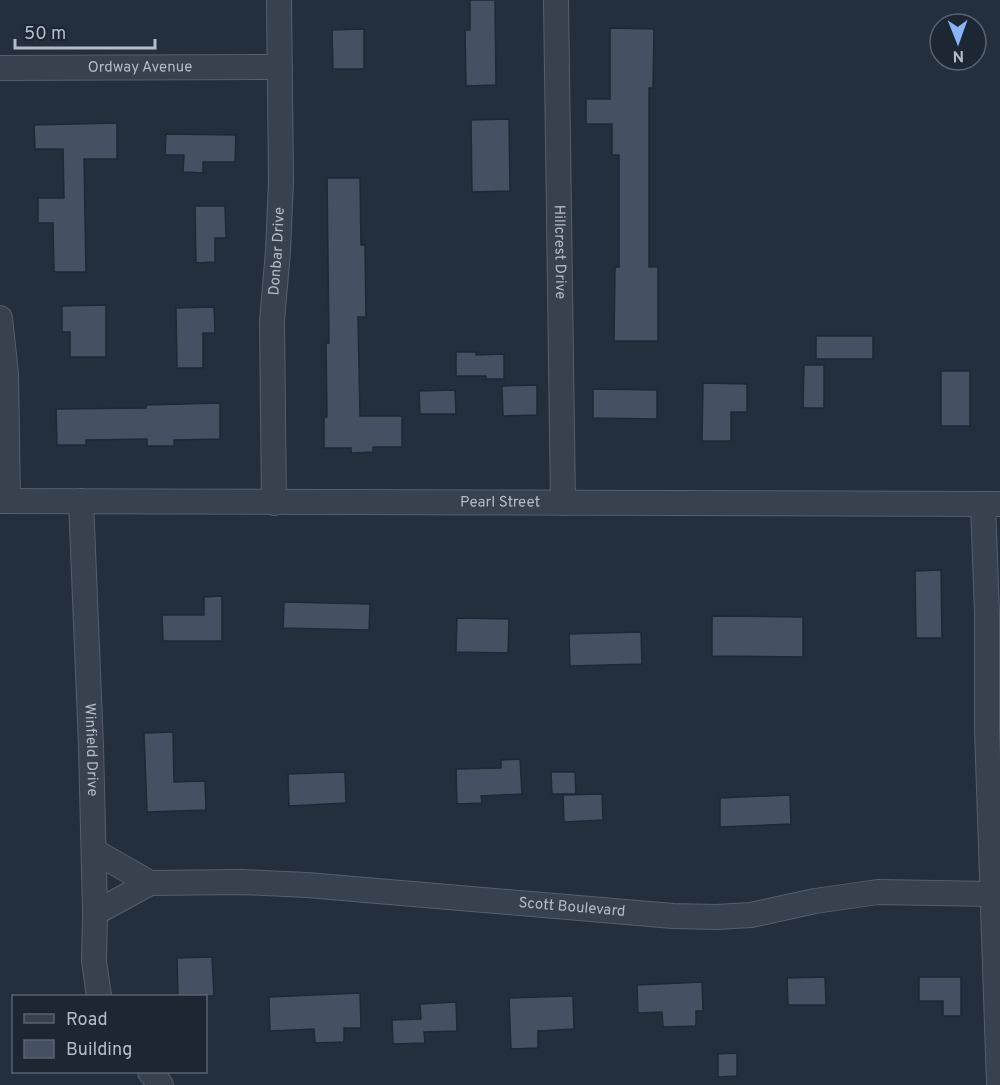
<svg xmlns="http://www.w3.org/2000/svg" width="1000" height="1085" font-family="Overpass,sans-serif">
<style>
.building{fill:#455162;stroke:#1f2835;stroke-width:1.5}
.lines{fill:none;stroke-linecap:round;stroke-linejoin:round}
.minor-casing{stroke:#565f6c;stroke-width:26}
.minor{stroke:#38414e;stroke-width:24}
.labels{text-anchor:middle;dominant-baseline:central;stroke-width:4.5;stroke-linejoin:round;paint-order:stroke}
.street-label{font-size:15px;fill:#b4bcc9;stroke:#1d2633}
</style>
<rect width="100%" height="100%" fill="#242f3e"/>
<!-- building -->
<g class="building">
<polygon points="470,0 495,0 496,85 466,86 465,30 470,30"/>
<polygon points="610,28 654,29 653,88 649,88 649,267 658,267 658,341 614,341 615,267 619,267 619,155 612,155 612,124 586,124 586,99 610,99"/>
<polygon points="364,29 364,69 333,69 332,30"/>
<polygon points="509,119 510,191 472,192 471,120"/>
<polygon points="117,123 117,159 84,159 86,272 54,272 53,223 38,223 38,198 64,198 63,149 35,149 34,125"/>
<polygon points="166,134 236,135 235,162 203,162 203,173 183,172 184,155 165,155"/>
<polygon points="327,178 360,178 361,245 365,245 366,317 358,317 360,416 402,416 402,447 373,447 373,452 351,453 351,448 324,448 324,417 327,417 326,343 329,343"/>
<polygon points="195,206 225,206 226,238 215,238 215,262 196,263"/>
<polygon points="106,305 106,357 70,357 70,332 62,332 62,306"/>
<polygon points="214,307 215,333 203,333 203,368 177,368 176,308"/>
<rect x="816" y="336" width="57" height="23"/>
<polygon points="456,352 476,352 476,355 504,354 504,379 486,379 486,376 456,376"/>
<polygon points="804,365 824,365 824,408 803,408"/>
<rect x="941" y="371" width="29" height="55"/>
<polygon points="703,383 747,384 747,412 731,412 731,441 702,441"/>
<polygon points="537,385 537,415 503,416 502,386"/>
<polygon points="593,389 657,390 657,419 593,418"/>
<polygon points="455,390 456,414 420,414 419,391"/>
<polygon points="220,403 220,439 174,440 174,446 147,446 147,439 86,440 86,445 57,445 56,409 146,408 146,405"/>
<polygon points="941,570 942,638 916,638 915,571"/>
<polygon points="222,596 222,641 163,641 162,615 204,615 204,597"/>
<polygon points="284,602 370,604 369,630 283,628"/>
<polygon points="712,616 803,617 803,657 712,656"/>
<polygon points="457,618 509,619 508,653 456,652"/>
<polygon points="641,632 642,664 570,666 569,634"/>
<polygon points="173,732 174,782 205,781 206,810 147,812 144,733"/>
<polygon points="520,759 522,794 481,796 482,803 457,804 456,769 501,768 501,760"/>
<polygon points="345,772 346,803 289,806 288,774"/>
<polygon points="551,772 575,772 576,794 552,794"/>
<polygon points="602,794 603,820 564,822 563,795"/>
<polygon points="790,795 791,824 720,827 720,798"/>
<polygon points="212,957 214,996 178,996 177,958"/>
<polygon points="825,977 826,1005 788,1005 787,978"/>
<polygon points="919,977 961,977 961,1016 943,1016 943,1001 919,1001"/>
<polygon points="702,982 703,1011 696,1011 696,1026 663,1027 662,1012 638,1013 637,985"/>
<polygon points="360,993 361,1028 344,1028 344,1042 315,1043 314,1029 270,1031 269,997"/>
<polygon points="573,996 574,1029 538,1031 538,1048 511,1049 509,998"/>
<polygon points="456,1002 457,1031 424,1032 425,1043 393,1044 392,1020 421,1019 420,1004"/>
<polygon points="737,1053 737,1076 718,1077 718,1054"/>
</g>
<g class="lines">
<defs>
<g id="minor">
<path id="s1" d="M556,0L563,503"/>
<path id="s2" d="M0,68L280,67"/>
<polyline points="0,318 6,374 8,501"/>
<path id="s3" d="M0,501L1000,504"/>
<path id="s4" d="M81,501L91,746L95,913L94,961L99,996"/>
<path id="s5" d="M274,503L272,321L278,251L281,181L279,0"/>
<polyline points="983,504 987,613 987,729 999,1085"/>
<polyline points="94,851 150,883 95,913"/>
<path id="s6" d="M150,883L241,882L307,885L673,916L716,917L751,915L815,901L878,892L992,894"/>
<polyline points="150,1072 161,1085"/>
</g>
</defs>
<!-- minor casing -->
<use href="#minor" class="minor-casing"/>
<!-- minor -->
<use href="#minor" class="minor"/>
</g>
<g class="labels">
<!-- street labels -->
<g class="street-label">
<text stroke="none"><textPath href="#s2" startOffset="140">Ordway Avenue</textPath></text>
<text stroke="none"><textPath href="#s5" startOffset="252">Donbar Drive</textPath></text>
<text stroke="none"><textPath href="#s1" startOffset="252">Hillcrest Drive</textPath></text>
<text stroke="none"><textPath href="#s3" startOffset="500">Pearl Street</textPath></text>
<text stroke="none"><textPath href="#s4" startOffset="249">Winfield Drive</textPath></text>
<text stroke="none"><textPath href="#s6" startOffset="423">Scott Boulevard</textPath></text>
</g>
</g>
<!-- legend -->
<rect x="12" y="995" width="195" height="78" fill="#1d2633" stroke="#59626f" stroke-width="1.5"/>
<rect x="24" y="1014" width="30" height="9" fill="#38414e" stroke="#59626f" stroke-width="1.5"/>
<text x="66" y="1025" font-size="18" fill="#b4bcc9">Road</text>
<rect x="24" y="1040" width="30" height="18" fill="#455162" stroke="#59626f" stroke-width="1.5"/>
<text x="66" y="1055" font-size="18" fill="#b4bcc9">Building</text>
<!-- north arrow -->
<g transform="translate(958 42) rotate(179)"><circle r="28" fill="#1d2633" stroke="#59626f" stroke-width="1.5"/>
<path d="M0-4.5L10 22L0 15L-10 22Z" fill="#8ab4f8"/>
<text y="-9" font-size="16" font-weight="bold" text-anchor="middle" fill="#b4bcc9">N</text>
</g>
<!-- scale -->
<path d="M15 39v9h140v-9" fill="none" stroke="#b4bcc9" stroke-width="3"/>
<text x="24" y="39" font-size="18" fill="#b4bcc9" stroke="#1d2633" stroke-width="4.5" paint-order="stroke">50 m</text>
</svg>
